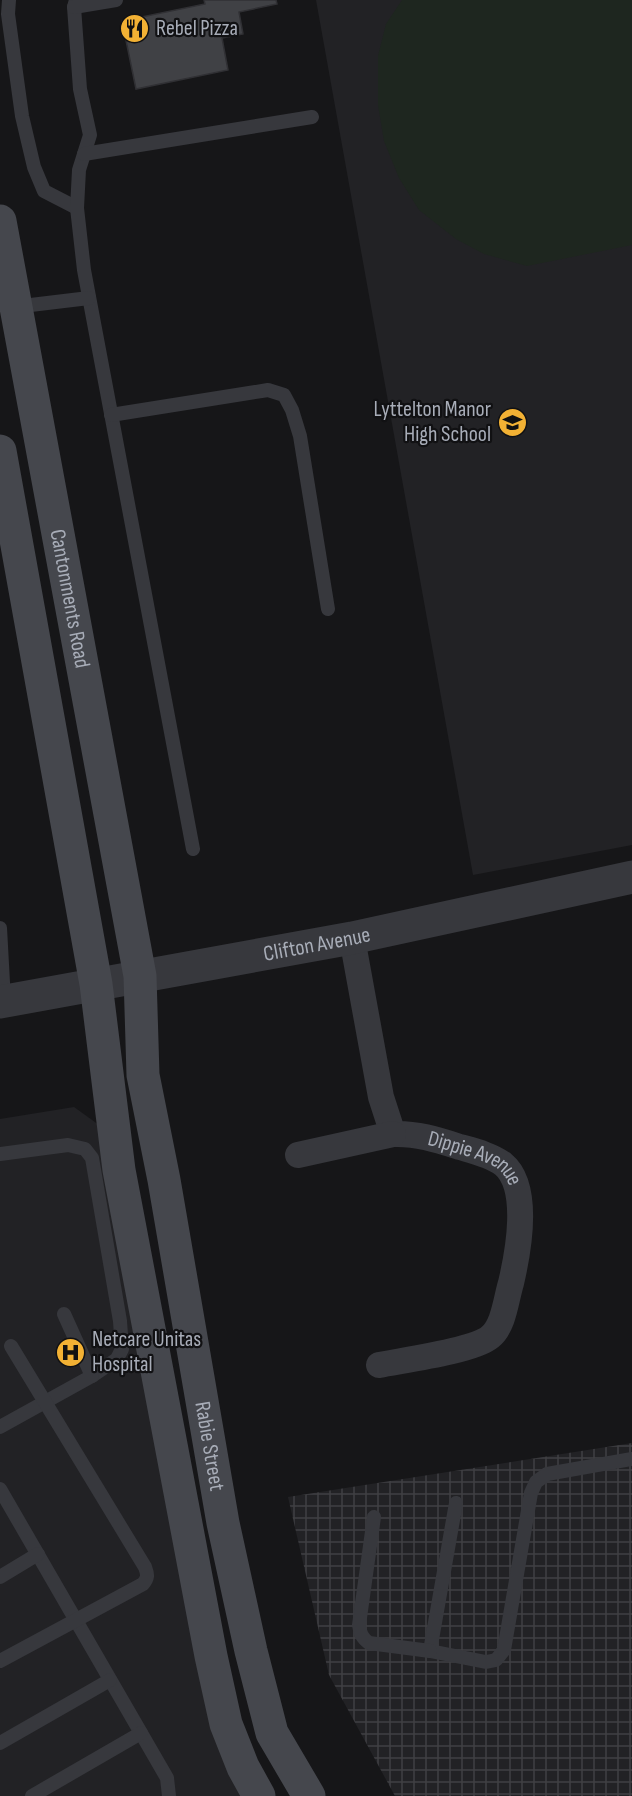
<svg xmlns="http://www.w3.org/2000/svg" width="632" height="1796" font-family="'Sofia Sans Condensed',sans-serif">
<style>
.built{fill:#222225}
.industrial{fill:url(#industrial-grid)}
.pitch{fill:#1e261f}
.building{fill:#404145;stroke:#303034;stroke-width:1.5}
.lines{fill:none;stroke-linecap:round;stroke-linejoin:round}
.service{stroke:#37383d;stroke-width:14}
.minor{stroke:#37383d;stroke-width:26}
.tertiary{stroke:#37383d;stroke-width:33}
.secondary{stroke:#45474d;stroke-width:33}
.labels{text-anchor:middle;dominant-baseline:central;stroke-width:4.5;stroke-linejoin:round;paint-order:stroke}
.poi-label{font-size:22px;fill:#a8adb8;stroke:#111113;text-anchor:start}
.street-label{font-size:22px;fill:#a8adb8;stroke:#111113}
</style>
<defs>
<pattern id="industrial-grid" width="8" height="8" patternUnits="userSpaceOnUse" patternTransform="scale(1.5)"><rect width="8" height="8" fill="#222225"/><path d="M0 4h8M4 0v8" fill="none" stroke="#3f3f43"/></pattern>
</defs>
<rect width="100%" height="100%" fill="#161618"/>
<!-- built -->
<g class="built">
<polygon points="316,0 632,0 632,845 473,875"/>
<polygon points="74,1107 99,1125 248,1796 0,1796 0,1119"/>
</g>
<!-- industrial -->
<polygon class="industrial" points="632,1443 632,1796 395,1796 329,1675 288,1497"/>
<!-- pitch -->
<polygon class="pitch" points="402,0 632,0 632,245 527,266 484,254 456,239 419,210 399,178 384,141 378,105 378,56 386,24"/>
<!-- building -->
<polygon class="building" points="204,0 276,0 277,4 239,12 243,34 222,38 228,70 136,89 122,21 205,4"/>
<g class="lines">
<!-- service -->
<g class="service">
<polyline points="9,0 8,14 22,116 34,167 44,191 77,208"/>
<polyline points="76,0 74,7 80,89 90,135 79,170 77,208 84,270 193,849"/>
<polyline points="74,7 116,0"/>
<polyline points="84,154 312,117"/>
<polyline points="14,307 89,298"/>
<polyline points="111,415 268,390 284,395 292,410 300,436 328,609"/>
<polyline points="0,928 4,1001"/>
<polyline points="0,1154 68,1145 85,1149 92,1158 120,1321 122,1349 117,1359 92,1376"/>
<polyline points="0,1427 92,1376 64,1314"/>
<polyline points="0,1489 167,1778 169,1796"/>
<polyline points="456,1503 430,1651 486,1662 496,1660 504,1650 531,1493 536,1482 547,1474 632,1459"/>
<path d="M374,1517L359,1625C360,1633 362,1638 369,1643L430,1651"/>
<polyline points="0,1577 38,1554"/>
<path d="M0,1661L143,1584C148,1578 148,1575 145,1567L11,1346"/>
<polyline points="0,1743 110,1680"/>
<polyline points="32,1796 141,1733"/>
</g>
<!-- minor -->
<g class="minor">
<path id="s1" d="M352,938L381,1097L393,1134C417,1133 438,1140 460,1147C474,1151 491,1155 503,1164C531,1187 518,1253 511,1283C506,1299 504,1326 490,1337C473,1351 404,1360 379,1365"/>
<polyline points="298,1155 393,1134"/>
</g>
<!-- tertiary -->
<path class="tertiary" id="s2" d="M0,1002L352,938L632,877"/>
<!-- secondary -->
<g class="secondary">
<path id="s3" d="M0,221L140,976L143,1075L164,1180L223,1523L251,1651L272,1733L309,1796"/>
<polyline points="0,451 96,984 119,1170 211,1656 226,1724 243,1767 259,1796"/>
</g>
</g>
<!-- icons -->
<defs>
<symbol id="restaurant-disc" viewBox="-11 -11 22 22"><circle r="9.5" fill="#f2b134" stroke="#111113"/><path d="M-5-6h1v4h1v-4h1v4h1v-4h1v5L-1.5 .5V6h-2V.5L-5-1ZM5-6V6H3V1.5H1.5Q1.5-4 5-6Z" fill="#111"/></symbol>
<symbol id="school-disc" viewBox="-11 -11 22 22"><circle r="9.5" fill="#f2b134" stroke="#111113"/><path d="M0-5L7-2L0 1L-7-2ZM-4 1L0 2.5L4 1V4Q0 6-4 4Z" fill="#111"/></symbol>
<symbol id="hospital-disc" viewBox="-11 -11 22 22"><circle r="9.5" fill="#f2b134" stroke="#111113"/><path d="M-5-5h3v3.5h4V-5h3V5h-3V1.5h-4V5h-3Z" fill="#111"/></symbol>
</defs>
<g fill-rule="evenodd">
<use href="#restaurant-disc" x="118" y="12" width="33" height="33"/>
<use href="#school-disc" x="496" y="406" width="33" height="33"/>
<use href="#hospital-disc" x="54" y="1336" width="33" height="33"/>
</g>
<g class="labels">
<!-- poi labels -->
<g class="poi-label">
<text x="156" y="28">Rebel Pizza</text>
<text x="491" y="409" text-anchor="end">Lyttelton Manor<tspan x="491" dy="25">High School</tspan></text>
<text x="92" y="1339">Netcare Unitas<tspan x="92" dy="25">Hospital</tspan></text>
</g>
<!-- street labels -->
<g class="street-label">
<text stroke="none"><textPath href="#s3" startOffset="384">Cantonments Road</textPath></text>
<text stroke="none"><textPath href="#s2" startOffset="322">Clifton Avenue</textPath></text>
<text stroke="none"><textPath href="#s1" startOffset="288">Dippie Avenue</textPath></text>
<text stroke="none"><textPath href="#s3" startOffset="1244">Rabie Street</textPath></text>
</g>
</g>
</svg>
